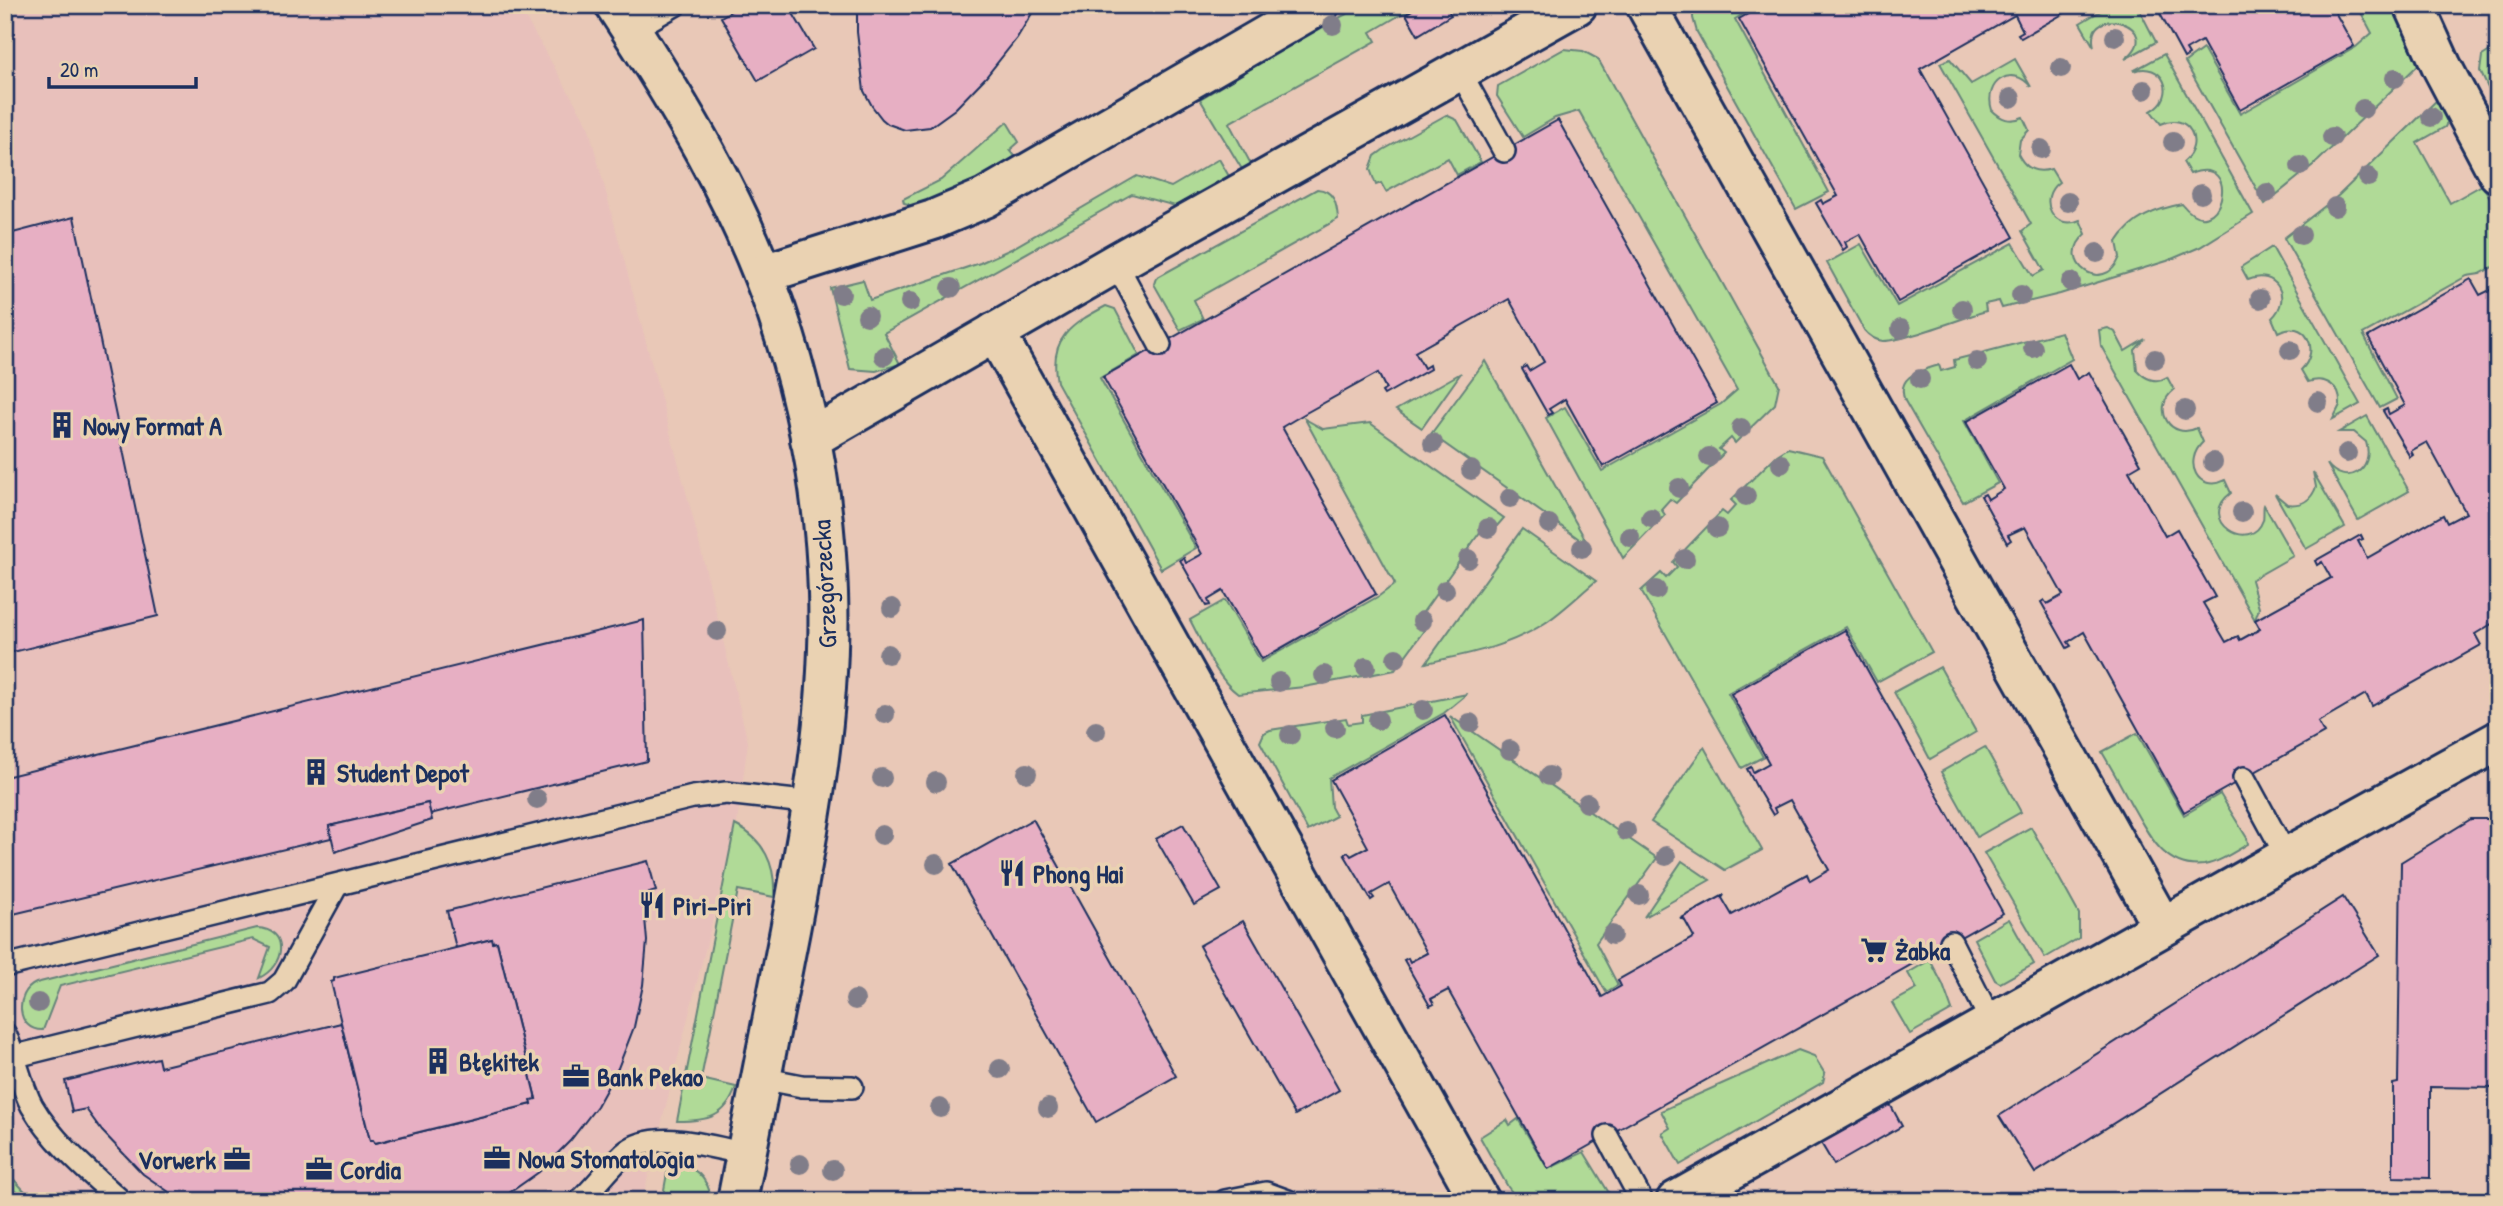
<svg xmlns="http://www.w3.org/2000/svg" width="2503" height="1206" font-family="'Patrick Hand',sans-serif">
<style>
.built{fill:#e8c0bb}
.green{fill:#b0da97;stroke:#66847a;stroke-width:2}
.building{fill:#e7afc3;stroke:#1b2f5e;stroke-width:2}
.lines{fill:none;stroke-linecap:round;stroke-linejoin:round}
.service-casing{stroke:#1b2f5e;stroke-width:26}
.minor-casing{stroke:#1b2f5e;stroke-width:44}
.service{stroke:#ead2b2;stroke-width:21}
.minor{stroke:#ead2b2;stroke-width:38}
.tree{fill:#807d89}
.labels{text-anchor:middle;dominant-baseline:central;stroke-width:7;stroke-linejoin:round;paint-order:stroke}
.poi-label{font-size:26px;font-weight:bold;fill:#1b2f5e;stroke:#ead2b2;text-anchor:start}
.street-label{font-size:26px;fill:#1b2f5e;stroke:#ead2b2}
</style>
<rect width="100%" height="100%" fill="#e9c8b7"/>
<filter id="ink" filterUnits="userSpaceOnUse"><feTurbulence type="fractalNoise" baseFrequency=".0143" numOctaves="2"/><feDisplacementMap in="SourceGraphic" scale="14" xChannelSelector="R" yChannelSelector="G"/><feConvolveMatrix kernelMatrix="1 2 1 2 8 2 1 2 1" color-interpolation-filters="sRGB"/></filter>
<g filter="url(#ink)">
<!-- built -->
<polygon class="built" points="5,5 518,5 588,125 693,518 748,742 737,823 642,1201 15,1201 5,1192 5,97 14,95 5,59"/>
<!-- green -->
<g class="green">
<polygon points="1364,5 1417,5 1371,32 1376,41 1229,123 1252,166 1243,171 1200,99 1319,28"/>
<polygon points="1693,5 1758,5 1735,19 1829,192 1796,209 1697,32 1693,18"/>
<path d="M2111,5H2137L2156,42L2125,59C2169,26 2083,0 2094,47L2080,23Z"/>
<polygon points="2357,5 2393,5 2418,65 2318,161 2265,204 2185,62 2203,49 2240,114 2356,47 2372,33"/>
<polygon points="2498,46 2498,109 2480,71 2482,56"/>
<polygon points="1564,49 1583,51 1598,59 1779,385 1775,404 1735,443 1731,438 1719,449 1724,453 1676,503 1670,499 1661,509 1665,515 1623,558 1546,418 1565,407 1602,471 1721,404 1737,390 1579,111 1555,118 1523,137 1497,96 1498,86"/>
<path d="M2164,54L2253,214L2200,247L2167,261L2060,294L2002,308L1999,301L1985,304L1986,311C1965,317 1901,342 1883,341C1874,340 1869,336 1864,330L1827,263L1861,244L1897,306L2013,243L2033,276L2044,270L2022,231L2031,224L1940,63L1950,59L1971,84L2015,59L2031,87C2012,63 1983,82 1992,110C2001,119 2010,123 2023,117L2029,130L2020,140L2018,154C2025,168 2036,174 2051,169L2059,182C2036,199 2054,232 2080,220L2086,234C2054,261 2104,297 2120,257L2117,242C2132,218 2156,209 2182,204C2220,252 2245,152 2190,174L2183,162C2206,143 2188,111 2161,124L2151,111C2179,96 2163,60 2133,71Z"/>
<polygon points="2437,100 2448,121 2445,127 2417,143 2450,203 2482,185 2498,210 2498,264 2480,274 2467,276 2363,334 2397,399 2380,408 2284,238 2339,195"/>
<polygon points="1446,115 1457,120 1481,162 1457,175 1448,158 1386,192 1381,183 1376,185 1370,169 1375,156 1383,150"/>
<path d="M1007,122L1019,142L1010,150L1015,156C986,180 946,198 911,208L908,204L904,203L903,199L941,180Z"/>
<polygon points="1219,159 1230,178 1179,207 1132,194 884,333 900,364 876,371 850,369 830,288 863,280 870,300 980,263 1011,249 1137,176 1171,187"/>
<path d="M1317,189C1334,190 1337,204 1338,219L1194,300L1203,319L1180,330L1154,284L1156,278Z"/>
<path d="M2272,247L2360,404L2333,419L2340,405C2341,386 2325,376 2308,382L2301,370C2322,349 2305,318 2278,332L2272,318C2293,298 2276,268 2248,280L2241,267Z"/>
<path d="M1106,306L1115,309L1139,355L1100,378L1196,548L1161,569L1057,382C1048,338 1072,324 1106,306Z"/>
<path d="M2108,328L2115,332L2125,351L2145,339L2135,350L2137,370C2145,379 2156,384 2167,377L2174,390C2151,408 2170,441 2197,428L2203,442C2182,462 2198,494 2225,480L2231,493C2195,520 2251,555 2263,520C2264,515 2263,507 2264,505L2293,556L2251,580L2259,608L2255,620L2101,346L2099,330Z"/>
<path d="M2061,332L2072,359L1964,421L1998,483L1963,502L1905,401C1895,376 1920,371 1939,365L1941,371L1955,367L1954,360Z"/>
<polygon points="1485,361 1589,546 1431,434"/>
<polygon points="1461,373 1422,428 1396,410"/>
<path d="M2367,416L2409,491L2358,520L2327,464C2346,488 2375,470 2366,442L2354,432H2339Z"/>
<path d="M1305,419L1323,429L1370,423L1504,518L1497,526L1488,521L1416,622L1425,629L1395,670L1304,687L1238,694C1216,678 1203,644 1190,620L1225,600L1261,662L1379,596L1395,584Z"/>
<polygon points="1788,448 1822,456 1932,652 1877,682 1846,627 1728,693 1763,757 1742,768 1641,591 1661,573 1666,578 1677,567 1673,562 1722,511 1727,515 1736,505 1731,500 1777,455"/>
<path d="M2313,472L2345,527L2306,549L2275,494L2287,504C2302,506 2311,501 2316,487Z"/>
<path d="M1522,529L1596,581C1579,595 1563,611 1545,623C1509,647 1467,654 1426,663Z"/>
<polygon points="1940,667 1976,732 1930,759 1894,692"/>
<polygon points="1467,694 1444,713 1329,778 1331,807 1336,816 1308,831 1260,742 1264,733 1270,730 1346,718 1348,724 1362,722 1362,715"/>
<polygon points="1450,716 1657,858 1596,943 1618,985 1606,992"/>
<path d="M2137,733L2184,815L2220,794L2247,838L2248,844C2234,852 2220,862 2204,865C2164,870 2148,833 2131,804C2122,787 2112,769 2102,752Z"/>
<polygon points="1704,747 1762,850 1725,870 1651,822"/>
<polygon points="1985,747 2021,812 1977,837 1941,772"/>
<path d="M735,825C764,839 776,865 774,897L738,890L701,1079L736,1087C726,1118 707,1121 677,1121Z"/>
<polygon points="2031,827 2079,914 2079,938 2045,958 1984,853"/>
<polygon points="1682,861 1710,880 1644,917"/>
<polygon points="2009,919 2034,964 2000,983 1995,980 1974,939"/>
<path d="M257,928C290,929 285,966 259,978L270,947L253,939L60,986L43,1030C16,1031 14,993 36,983Z"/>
<polygon points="1930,960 1943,985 1952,1010 1910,1034 1892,1003 1917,989 1908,973"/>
<polygon points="1798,1050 1814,1056 1825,1074 1823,1082 1680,1165 1662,1133 1670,1128 1661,1111"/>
<polygon points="1518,1119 1548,1169 1584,1152 1609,1193 1609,1201 1519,1201 1508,1187 1480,1137 1507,1120 1510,1125"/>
<path d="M669,1162C693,1164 708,1177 712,1201H662Z"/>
<polygon points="5,1170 34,1201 12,1201 5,1195"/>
</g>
<!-- building -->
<g class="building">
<polygon points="741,5 788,5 814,49 758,81 721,17"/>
<polygon points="857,5 1037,5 1017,38 986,77 955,109 930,127 905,130 888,124 882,119 872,106 864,91 857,32"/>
<polygon points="1420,5 1445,5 1451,15 1418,35 1406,14"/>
<polygon points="1764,5 2058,5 2061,10 2065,7 2068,11 2021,38 2018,34 2023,31 2015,15 1920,69 2014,237 1898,302 1860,234 1845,242 1847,247 1843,250 1816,203 1821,200 1823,204 1838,196 1739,19"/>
<polygon points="2178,5 2331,5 2354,46 2240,110 2202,41 2186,50 2189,55 2184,58 2158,10 2162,8 2165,13"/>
<polygon points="1558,120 1717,403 1603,467 1565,399 1549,409 1552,413 1548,415 1522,369 1526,366 1529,371 1544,362 1509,299 1415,352 1424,368 1429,365 1430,369 1384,395 1382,392 1386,389 1378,373 1304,414 1282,427 1376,594 1262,659 1223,591 1208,600 1210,605 1206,606 1180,560 1184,558 1186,563 1202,554 1103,377"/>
<polygon points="74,217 158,616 5,654 5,235"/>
<polygon points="2471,279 2480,295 2492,289 2498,299 2498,626 2495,622 2475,634 2481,645 2372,706 2366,694 2318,722 2324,733 2184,812 2084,632 2068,642 2071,646 2067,648 2041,602 2044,600 2047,604 2063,595 2025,527 2008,535 2011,540 2007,543 1981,496 1985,494 1988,499 2004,489 1966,422 2069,364 2077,379 2089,372 2141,464 2129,471 2165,536 2177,529 2215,597 2203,603 2226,642 2238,636 2240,640 2260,629 2255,620 2331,578 2322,562 2317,565 2315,561 2361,535 2363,539 2358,541 2367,558 2443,515 2447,523 2466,513 2427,442 2411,451 2413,455 2410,457 2383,411 2387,409 2389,414 2405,405 2368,337"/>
<polygon points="644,620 647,761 430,814 428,803 329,826 331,838 5,916 5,777"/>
<polygon points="1845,630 2003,913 1548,1169 1448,990 1431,999 1434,1004 1430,1006 1404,960 1408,958 1410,962 1427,953 1389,884 1371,894 1374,898 1371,900 1359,879 1344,854 1348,852 1351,856 1368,847 1331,780 1445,715 1602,997 1621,986 1618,980 1694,937 1684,919 1680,919 1700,908 1724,895 1722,898 1732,915 1807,874 1810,881 1829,870 1790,800 1774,808 1776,813 1773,815 1758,790 1747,769 1751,767 1753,772 1769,763 1731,694"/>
<polygon points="428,803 432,820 335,852 329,826"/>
<polygon points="1033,819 1176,1076 1096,1122 952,864"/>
<polygon points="2471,819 2498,819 2498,1200 2495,1200 2496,1088 2430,1087 2430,1178 2393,1177 2393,1084 2398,1083 2401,862"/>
<polygon points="1183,824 1221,890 1194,905 1156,839"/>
<polygon points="648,861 656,891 643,895 647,941 643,985 634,1027 618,1068 597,1106 570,1141 539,1172 498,1201 182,1201 143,1174 102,1131 86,1109 72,1112 65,1081 158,1058 160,1067 341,1023 370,1140 373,1140 375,1143 532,1104 531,1100 536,1099 497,942 493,943 492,939 456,948 447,911"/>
<polygon points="2343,897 2379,955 2035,1173 1999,1116"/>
<polygon points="1243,921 1339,1090 1295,1115 1199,946"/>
<polygon points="492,939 493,943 497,942 536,1099 531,1100 532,1104 375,1143 373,1140 370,1140 331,982 334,981 334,978"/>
<polygon points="1890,1104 1902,1126 1834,1165 1821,1143"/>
<polygon points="2129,1197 2158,1201 2122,1201"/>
</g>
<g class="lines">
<defs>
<g id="service">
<polyline points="632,30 675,5"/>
<polyline points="1459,70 1504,151"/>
<polyline points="1116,263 1160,345"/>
<polyline points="2244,778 2287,857"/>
<polyline points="1951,942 1992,1023"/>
<polyline points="5,966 693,797 726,793 813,803"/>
<path d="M5,1034C16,1057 20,1084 32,1106C53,1142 90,1173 121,1201"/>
<polyline points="16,1056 270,993 284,981 337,885"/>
<polyline points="761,1078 802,1086 852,1087"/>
<polyline points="1607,1136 1642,1201"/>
<path d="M580,1201C596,1186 609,1168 625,1153C653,1128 712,1147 746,1154"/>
<polyline points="1225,1201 1266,1193 1288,1201"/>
</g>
<g id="minor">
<path d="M615,5C679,103 738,199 776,310C807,400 825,498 828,593C832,706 811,819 790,930C773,1020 755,1110 737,1201"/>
<polyline points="1646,5 2162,926"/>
<polyline points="2414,5 2442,67 2498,173"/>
<polyline points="763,274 933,220 985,198 1319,5"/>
<polyline points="995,332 1480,1201"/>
<polyline points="810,439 1116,263 1577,5"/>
<polyline points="1676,1201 2287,857 2498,741"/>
</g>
</defs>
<!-- service casing -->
<use href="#service" class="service-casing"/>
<!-- minor casing -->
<use href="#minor" class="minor-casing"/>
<!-- service -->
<use href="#service" class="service"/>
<!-- minor -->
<use href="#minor" class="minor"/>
</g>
<!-- trees -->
<g class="tree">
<circle cx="1333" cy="25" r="10"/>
<circle cx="2115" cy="37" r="10"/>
<circle cx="2061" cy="68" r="10"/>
<circle cx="2395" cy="78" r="10"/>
<circle cx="2144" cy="90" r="10"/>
<circle cx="2011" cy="98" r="10"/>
<circle cx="2363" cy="109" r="10"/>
<circle cx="2431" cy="117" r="10"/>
<circle cx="2332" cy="137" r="10"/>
<circle cx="2173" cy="142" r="10"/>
<circle cx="2041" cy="149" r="10"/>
<circle cx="2300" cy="166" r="10"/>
<circle cx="2368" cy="177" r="10"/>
<circle cx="2267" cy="193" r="10"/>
<circle cx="2201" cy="194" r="10"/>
<circle cx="2068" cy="202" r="10"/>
<circle cx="2335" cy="207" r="10"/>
<circle cx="2301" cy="235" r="10"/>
<circle cx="2097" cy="253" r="10"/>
<circle cx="2071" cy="282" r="10"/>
<circle cx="951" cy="288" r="10"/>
<circle cx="841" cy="294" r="10"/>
<circle cx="2021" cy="295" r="10"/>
<circle cx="2260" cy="299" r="10"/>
<circle cx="910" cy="302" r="10"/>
<circle cx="1962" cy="309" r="10"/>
<circle cx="867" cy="316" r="10"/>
<circle cx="1901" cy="329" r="10"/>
<circle cx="2033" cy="348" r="10"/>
<circle cx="2290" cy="350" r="10"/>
<circle cx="884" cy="356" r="10"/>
<circle cx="2155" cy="359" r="10"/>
<circle cx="1977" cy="361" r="10"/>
<circle cx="1920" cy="379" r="10"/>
<circle cx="2318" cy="402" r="10"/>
<circle cx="2185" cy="410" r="10"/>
<circle cx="1741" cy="428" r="10"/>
<circle cx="1433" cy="443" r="10"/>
<circle cx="2347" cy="453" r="10"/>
<circle cx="1709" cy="457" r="10"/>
<circle cx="2213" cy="462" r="10"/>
<circle cx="1781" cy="464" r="10"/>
<circle cx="1471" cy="470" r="10"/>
<circle cx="1679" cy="488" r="10"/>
<circle cx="1746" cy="496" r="10"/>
<circle cx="1510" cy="498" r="10"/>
<circle cx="2242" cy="512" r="10"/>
<circle cx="1651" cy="518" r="10"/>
<circle cx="1549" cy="524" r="10"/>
<circle cx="1488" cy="528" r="10"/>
<circle cx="1717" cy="528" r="10"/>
<circle cx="1630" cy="537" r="10"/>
<circle cx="1582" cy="548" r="10"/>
<circle cx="1468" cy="559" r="10"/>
<circle cx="1685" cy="559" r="10"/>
<circle cx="1445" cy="590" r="10"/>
<circle cx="1656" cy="590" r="10"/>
<circle cx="892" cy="608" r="10"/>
<circle cx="1422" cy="621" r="10"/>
<circle cx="717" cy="631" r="10"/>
<circle cx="888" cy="654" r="10"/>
<circle cx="1396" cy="658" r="10"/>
<circle cx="1366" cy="667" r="10"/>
<circle cx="1324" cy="675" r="10"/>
<circle cx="1279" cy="682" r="10"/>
<circle cx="1423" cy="710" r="10"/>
<circle cx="885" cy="714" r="10"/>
<circle cx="1378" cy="720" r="10"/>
<circle cx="1470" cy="723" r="10"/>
<circle cx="1335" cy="728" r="10"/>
<circle cx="1096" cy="731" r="10"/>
<circle cx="1290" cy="735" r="10"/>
<circle cx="1510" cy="750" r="10"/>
<circle cx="1027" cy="773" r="10"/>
<circle cx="1549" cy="776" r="10"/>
<circle cx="882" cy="778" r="10"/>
<circle cx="936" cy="782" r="10"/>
<circle cx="537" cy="799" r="10"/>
<circle cx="1587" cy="803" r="10"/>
<circle cx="1626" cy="831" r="10"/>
<circle cx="882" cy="835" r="10"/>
<circle cx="1666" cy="856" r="10"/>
<circle cx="936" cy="864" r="10"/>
<circle cx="1639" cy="895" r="10"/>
<circle cx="1612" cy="935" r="10"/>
<circle cx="855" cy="1000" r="10"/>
<circle cx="38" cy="1003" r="10"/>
<circle cx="1000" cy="1069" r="10"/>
<circle cx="940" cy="1108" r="10"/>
<circle cx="1048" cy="1108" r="10"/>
<circle cx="800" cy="1164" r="10"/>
<circle cx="833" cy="1170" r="10"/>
</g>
</g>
<!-- icons -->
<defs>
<symbol id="building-bare" viewBox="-9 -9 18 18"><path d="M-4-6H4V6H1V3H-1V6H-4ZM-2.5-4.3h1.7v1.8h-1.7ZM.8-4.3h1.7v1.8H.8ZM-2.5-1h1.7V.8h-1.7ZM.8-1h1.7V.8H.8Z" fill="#1b2f5e" stroke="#ead2b2" stroke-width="2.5" paint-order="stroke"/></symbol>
<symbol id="restaurant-bare" viewBox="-9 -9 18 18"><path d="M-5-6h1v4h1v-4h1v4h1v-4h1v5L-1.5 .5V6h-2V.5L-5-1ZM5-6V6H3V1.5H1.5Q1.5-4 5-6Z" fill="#1b2f5e" stroke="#ead2b2" stroke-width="2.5" paint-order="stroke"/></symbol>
<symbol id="supermarket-bare" viewBox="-9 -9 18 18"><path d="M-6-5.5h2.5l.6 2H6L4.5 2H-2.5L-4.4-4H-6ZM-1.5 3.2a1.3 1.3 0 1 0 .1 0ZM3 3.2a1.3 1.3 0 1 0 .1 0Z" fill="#1b2f5e" stroke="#ead2b2" stroke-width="2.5" paint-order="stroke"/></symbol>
<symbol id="office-bare" viewBox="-9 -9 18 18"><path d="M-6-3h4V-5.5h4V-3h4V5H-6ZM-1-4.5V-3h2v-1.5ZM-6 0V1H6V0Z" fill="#1b2f5e" stroke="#ead2b2" stroke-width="2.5" paint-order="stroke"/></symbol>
</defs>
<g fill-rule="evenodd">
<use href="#building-bare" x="43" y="406" width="38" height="38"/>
<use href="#building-bare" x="297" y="753" width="38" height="38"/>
<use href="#restaurant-bare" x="993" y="854" width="38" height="38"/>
<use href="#restaurant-bare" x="633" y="886" width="38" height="38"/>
<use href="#supermarket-bare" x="1855" y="931" width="38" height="38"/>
<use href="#building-bare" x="419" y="1042" width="38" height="38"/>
<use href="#office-bare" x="557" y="1057" width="38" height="38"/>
<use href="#office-bare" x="478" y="1139" width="38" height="38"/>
<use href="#office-bare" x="218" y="1140" width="38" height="38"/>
<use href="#office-bare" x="300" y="1150" width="38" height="38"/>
</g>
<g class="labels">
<!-- poi labels -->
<g class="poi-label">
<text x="83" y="425">Nowy Format A</text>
<text x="337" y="772">Student Depot</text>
<text x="1033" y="873">Phong Hai</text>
<text x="673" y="905">Piri-Piri</text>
<text x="1895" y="950">Żabka</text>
<text x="459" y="1061">Błękitek</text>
<text x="597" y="1076">Bank Pekao</text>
<text x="518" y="1158">Nowa Stomatologia</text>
<text x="216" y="1159" text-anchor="end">Vorwerk</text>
<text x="340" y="1169">Cordia</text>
</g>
<!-- street labels -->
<g class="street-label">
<text transform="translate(824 584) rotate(-93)">Grzegórzecka</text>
</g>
</g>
<!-- margin -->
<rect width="2503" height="1206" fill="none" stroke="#ead2b2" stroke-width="28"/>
<rect x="14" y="14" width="2475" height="1178" fill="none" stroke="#1b2f5e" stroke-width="2.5" filter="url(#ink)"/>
<!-- scale -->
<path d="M49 77v10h147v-10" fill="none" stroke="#1b2f5e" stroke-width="3.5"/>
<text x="60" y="77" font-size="21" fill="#1b2f5e" stroke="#ead2b2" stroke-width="5" paint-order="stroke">20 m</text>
</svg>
